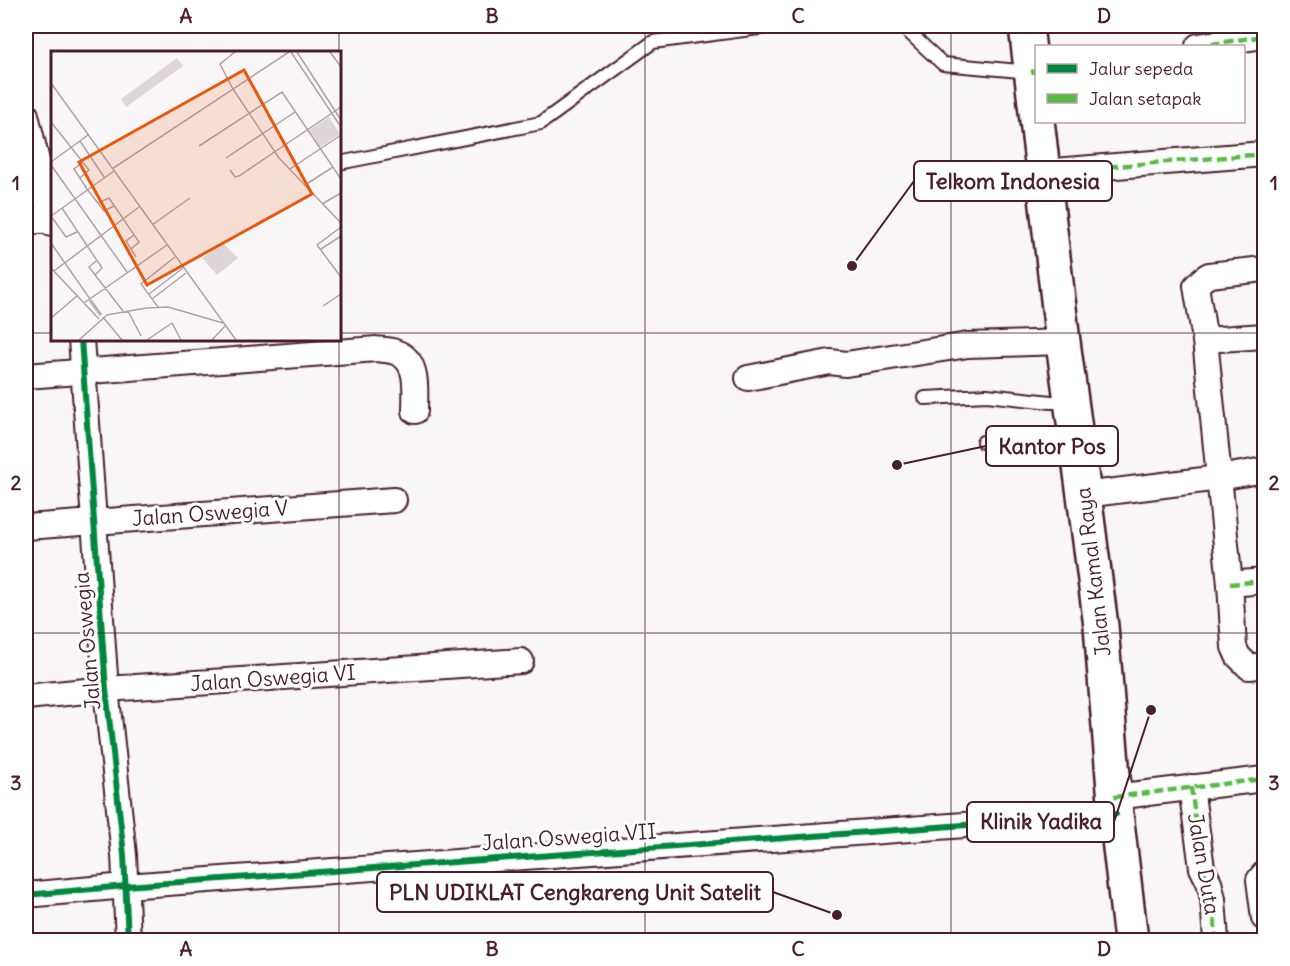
<svg xmlns="http://www.w3.org/2000/svg" width="1290" height="966" font-family="Delius,sans-serif">
<style>
.lines{fill:none;stroke-linecap:round;stroke-linejoin:round}
.lane-casing{stroke:#4a1f2b;stroke-width:16}
.street-casing{stroke:#4a1f2b;stroke-width:28}
.secondary-casing{stroke:#4a1f2b;stroke-width:38}
.lane{stroke:#fff;stroke-width:12}
.street{stroke:#fff;stroke-width:24}
.secondary{stroke:#fff;stroke-width:33}
.quiet{stroke:#58b947;stroke-width:4.5;stroke-dasharray:9 4.5;stroke-linecap:butt}
.cycleway-casing{stroke:#fff;stroke-width:10}
.cycleway{stroke:#00873e;stroke-width:6}
.grid{fill:none;stroke:#4a1f2b;stroke-width:1.5;stroke-opacity:0.55}
.labels{text-anchor:middle;dominant-baseline:central;stroke-width:6;stroke-linejoin:round;paint-order:stroke}
.street-label{font-size:21px;fill:#4a1f2b;stroke:#fff}
.inset-river{fill:none;stroke:#bdadb0;stroke-width:3}
.inset-road{fill:none;stroke:#b2a0a5;stroke-width:1.5}
.view{fill:#e8590c;fill-opacity:0.15;stroke:#e8590c;stroke-width:3}
.inset-edge{fill:none;stroke:#4a1f2b;stroke-width:3}
.leader{fill:none;stroke:#4a1f2b;stroke-width:2}
.callout-dot{fill:#4a1f2b;stroke:#fff;stroke-width:2}
.callout{fill:#fff;stroke:#4a1f2b;stroke-width:2}
.callout-label{font-size:22px;text-anchor:middle;font-weight:bold;fill:#4a1f2b}
.neatline{fill:none;stroke:#4a1f2b;stroke-width:2}
.grid-label{font-size:20px;text-anchor:middle;font-weight:bold;fill:#4a1f2b}
</style>
<rect width="100%" height="100%" fill="#f8f6f7"/>
<filter id="ink" filterUnits="userSpaceOnUse"><feTurbulence type="fractalNoise" baseFrequency=".0167" numOctaves="2"/><feDisplacementMap in="SourceGraphic" scale="12" xChannelSelector="R" yChannelSelector="G"/><feConvolveMatrix kernelMatrix="1 2 1 2 8 2 1 2 1" color-interpolation-filters="sRGB"/></filter>
<g filter="url(#ink)">
<g class="lines">
<defs>
<g id="lane">
<polyline points="902,26 943,64 1030,72"/>
<polyline points="339,163 541,123 653,42 774,26"/>
<polyline points="925,398 987,395 1051,402 1070,402"/>
<polyline points="983,442 1074,434"/>
</g>
<g id="street">
<polyline points="1198,46 1264,36"/>
<polyline points="26,115 52,224"/>
<polyline points="1042,172 1264,154"/>
<polyline points="26,222 51,220"/>
<polyline points="1264,269 1209,275 1203,279 1196,286 1205,340 1230,584 1234,647 1238,656 1249,667 1264,665"/>
<polyline points="81,339 106,689 124,855 128,940"/>
<polyline points="1205,340 1264,336"/>
<path d="M26,376L376,349C382,350 390,350 395,352C420,360 415,391 415,411"/>
<polyline points="748,378 830,362 846,364 968,345 1063,342"/>
<polyline points="1084,495 1219,478 1264,470"/>
<polyline points="26,527 394,500"/>
<polyline points="1230,584 1264,581"/>
<polyline points="26,697 106,689 521,661"/>
<polyline points="1191,787 1202,868 1209,882 1213,899 1216,940"/>
<polyline points="1114,797 1264,779"/>
<polyline points="1264,874 1259,880 1264,918"/>
<polyline points="26,895 126,886 1116,814"/>
</g>
<polyline id="secondary" points="1026,26 1063,342 1084,495 1101,626 1116,814 1131,940"/>
</defs>
<!-- lane casing -->
<use href="#lane" class="lane-casing"/>
<!-- street casing -->
<use href="#street" class="street-casing"/>
<!-- secondary casing -->
<use href="#secondary" class="secondary-casing"/>
<!-- lane -->
<use href="#lane" class="lane"/>
<!-- street -->
<use href="#street" class="street"/>
<!-- secondary -->
<use href="#secondary" class="secondary"/>
<!-- quiet -->
<g class="quiet">
<polyline points="1198,46 1264,36"/>
<polyline points="1031,72 1036,71"/>
<polyline points="1042,172 1264,154"/>
<polyline points="1230,584 1264,581"/>
<polyline points="1191,787 1202,868 1209,882 1213,899 1216,940"/>
<polyline points="1114,797 1264,779"/>
<polyline points="1264,874 1259,880 1264,918"/>
</g>
<defs>
<g id="cycleway">
<polyline points="81,339 106,689 124,855 128,940"/>
<polyline points="26,895 126,886 1116,814"/>
</g>
</defs>
<!-- cycleway casing -->
<use href="#cycleway" class="cycleway-casing"/>
<!-- cycleway -->
<use href="#cycleway" class="cycleway"/>
</g>
</g>
<!-- grid -->
<path class="grid" d="M339,26V52M645,26V940M951,26V940M339,52V339M26,333H52M339,333H1264M339,339V940M26,633H1264"/>
<g class="labels">
<!-- street labels -->
<g class="street-label">
<text transform="translate(210 513) rotate(-4)">Jalan Oswegia V</text>
<text transform="translate(1093 572) rotate(-97)">Jalan Kamal Raya</text>
<text transform="translate(87 641) rotate(-95)">Jalan Oswegia</text>
<text transform="translate(273 678) rotate(-4)">Jalan Oswegia VI</text>
<text transform="translate(569 837) rotate(-4)">Jalan Oswegia VII</text>
<text transform="translate(1204 864) rotate(80)">Jalan Duta</text>
</g>
</g>
<!-- overview -->
<g transform="translate(51 51)">
<rect width="290" height="290" fill="#f8f6f7"/>
<path d="M126,7L132,15L75,56L70,48ZM278,66L289,83L269,96L258,79ZM172,192L187,207L166,224L151,207Z" fill="#ded6d9"/>
<path class="inset-river" d="M39,249L50,264"/>
<path class="inset-road" d="M184,1L169,13L182,38L228,107L290,172M240,1L290,76M246,1L290,69M279,1L290,16M0,32L185,289M0,71L38,119L29,127M29,90L53,126M148,95L231,41L290,128M175,107L244,61M0,111L37,84M32,111L23,118L36,138L53,160L63,155M0,114L76,221M61,118L238,1M239,118L290,84M179,119L184,126L188,125L290,56M254,134L282,116M47,152L58,147L88,191L80,198M271,153L290,142M11,157L51,217L44,224M0,165L63,120M0,165L15,186L26,181M101,174L139,147M290,176L266,194L290,226M83,184L75,190L85,206M0,192L39,248M270,198L290,185M45,210L38,216L72,260M0,217L48,268M3,220L88,156M98,243L132,217M101,248L135,222M33,252L116,194M272,255L290,243M107,256L90,233L124,206M77,260L90,285M52,266L71,289M0,267L26,245M121,272L130,289M28,289L56,264L95,257L117,256L172,272M96,289L121,272M161,289L174,275"/>
<path class="view" d="M193,19L261,143L96,234L28,111Z"/>
<rect width="290" height="290" class="inset-edge"/>
</g>
<!-- callouts -->
<path class="leader" d="M852 266L914 181M897 465L986 446M1151 710L1114 822M837 915L773 892"/>
<g class="callout-dot">
<circle cx="852" cy="266" r="6"/>
<circle cx="897" cy="465" r="6"/>
<circle cx="1151" cy="710" r="6"/>
<circle cx="837" cy="915" r="6"/>
</g>
<g class="callout">
<rect x="914" y="161" width="198" height="40" rx="6"/>
<rect x="986" y="426" width="132" height="40" rx="6"/>
<rect x="967" y="802" width="147" height="40" rx="6"/>
<rect x="377" y="872" width="396" height="40" rx="6"/>
</g>
<g class="callout-label">
<text x="1013" y="189">Telkom Indonesia</text>
<text x="1052" y="454">Kantor Pos</text>
<text x="1041" y="829">Klinik Yadika</text>
<text x="575" y="900">PLN UDIKLAT Cengkareng Unit Satelit</text>
</g>
<!-- margin -->
<rect width="1290" height="966" fill="none" stroke="#fff" stroke-width="66"/>
<!-- legend -->
<rect x="1035" y="45" width="210" height="78" fill="#ffffff" stroke="#b7a5aa" stroke-width="1.5"/>
<rect x="1047" y="64" width="30" height="9" fill="#00873e" stroke="#b7a5aa" stroke-width="1.5"/>
<text x="1089" y="75" font-size="18" fill="#4a1f2b">Jalur sepeda</text>
<rect x="1047" y="94" width="30" height="9" fill="#58b947" stroke="#b7a5aa" stroke-width="1.5"/>
<text x="1089" y="105" font-size="18" fill="#4a1f2b">Jalan setapak</text>
<rect x="33" y="33" width="1224" height="900" class="neatline"/>
<g class="grid-label">
<text x="186" y="23">A</text>
<text x="492" y="23">B</text>
<text x="798" y="23">C</text>
<text x="1104" y="23">D</text>
<text x="16" y="190">1</text>
<text x="1274" y="190">1</text>
<text x="16" y="490">2</text>
<text x="1274" y="490">2</text>
<text x="16" y="790">3</text>
<text x="1274" y="790">3</text>
<text x="186" y="956">A</text>
<text x="492" y="956">B</text>
<text x="798" y="956">C</text>
<text x="1104" y="956">D</text>
</g>
</svg>
